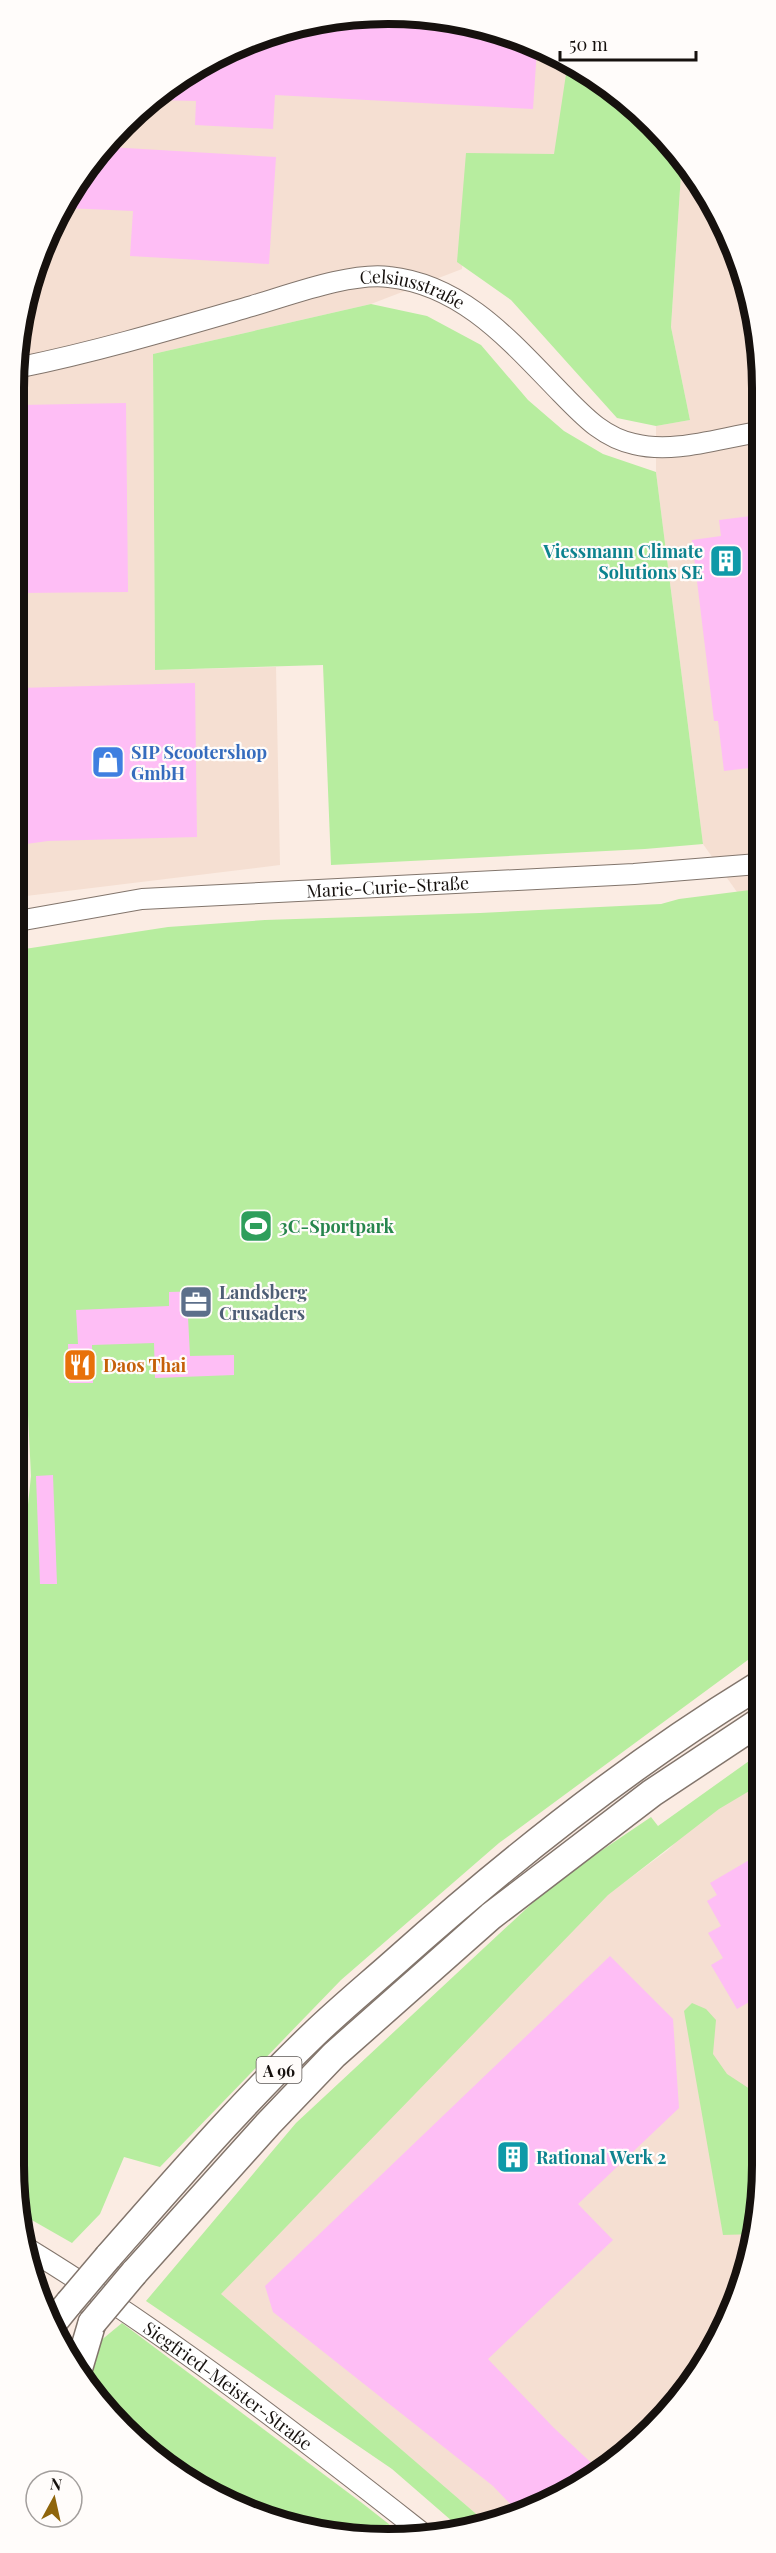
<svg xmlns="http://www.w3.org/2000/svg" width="776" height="2553" font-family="'Playfair Display',serif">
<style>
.built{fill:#f5dfd2}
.green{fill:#b7ed9f}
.building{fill:#febef5}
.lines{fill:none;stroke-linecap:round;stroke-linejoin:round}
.minor-casing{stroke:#82756c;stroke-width:22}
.highway-casing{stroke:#82756c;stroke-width:30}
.minor{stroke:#fff;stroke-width:20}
.highway{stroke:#fff;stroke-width:27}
.highway-bridge-casing{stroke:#82756c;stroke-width:30;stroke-linecap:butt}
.highway-bridge{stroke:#fff;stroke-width:27}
.labels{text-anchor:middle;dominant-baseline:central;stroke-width:4.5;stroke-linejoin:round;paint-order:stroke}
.shield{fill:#fffcfa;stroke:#5c5855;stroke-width:1.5}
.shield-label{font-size:16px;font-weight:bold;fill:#16110e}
.street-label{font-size:18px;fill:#16110e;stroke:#fffcfa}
.culture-label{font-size:18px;font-weight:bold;fill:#0d838f;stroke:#fffcfa;text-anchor:end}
.shop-label{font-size:18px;font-weight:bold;fill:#366cbe;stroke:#fffcfa;text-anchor:start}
.leisure-label{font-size:18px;font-weight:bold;fill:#27864d;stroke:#fffcfa;text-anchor:start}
.service-label{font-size:18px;font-weight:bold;fill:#4e5e75;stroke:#fffcfa;text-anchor:start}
.food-label{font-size:18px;font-weight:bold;fill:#c56008;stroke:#fffcfa;text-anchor:start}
.rim{fill:none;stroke:#16110e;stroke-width:8}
</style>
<rect width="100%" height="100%" fill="#fbece3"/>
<!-- built -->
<g class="built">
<polygon points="315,21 461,21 574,63 559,159 472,161 462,269 371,304 153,354 155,670 276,667 280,865 18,897 21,315 77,180 180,76"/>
<polygon points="679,160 724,222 759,339 758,1047 737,892 703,844 656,472 656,426 690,420 671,327 681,174"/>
<polygon points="756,1758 755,2238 699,2373 596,2476 489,2525 220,2294 607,1895 668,1850"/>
</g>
<!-- green -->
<g class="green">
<polygon points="568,61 575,64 653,123 679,160 681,174 671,327 690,420 656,426 617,418 511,300 457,262 466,153 554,154"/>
<polygon points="371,304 427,316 481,345 528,400 564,431 603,454 656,472 703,844 645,849 331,865 323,665 155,670 153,354"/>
<polygon points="758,889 757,1638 754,1639 756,1641 756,1654 499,1843 341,1980 160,2167 124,2157 100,2214 72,2243 23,2215 14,2165 16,1597 20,1582 31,1476 28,1415 17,1325 18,950 168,927 265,920 480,913 661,904 679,899"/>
<polygon points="756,1756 756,1787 719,1809 608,1895 221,2294 489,2525 460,2528 392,2469 146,2301 296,2123 555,1882 651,1817 658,1826"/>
<polygon points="692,2003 706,2009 716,2020 713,2054 727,2074 756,2093 755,2234 723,2235 684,2011"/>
<polygon points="122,2323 362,2503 399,2532 339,2536 222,2501 107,2412 85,2378 99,2342"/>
</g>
<!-- building -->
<g class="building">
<polygon points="315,21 461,21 537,49 533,109 275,95 273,129 195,125 196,101 157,100 180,76"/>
<polygon points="109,147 276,157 269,264 130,256 133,211 65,208 77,180"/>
<polygon points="126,403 128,592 20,593 20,405"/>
<polygon points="759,515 758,767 724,771 718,721 714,721 692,540 721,536 719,520"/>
<polygon points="195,683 197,837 48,841 19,845 19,688"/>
<polygon points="205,1291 206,1317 188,1317 190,1356 234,1355 234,1375 155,1378 154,1343 92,1345 93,1383 69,1383 68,1344 78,1344 76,1310 169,1306 169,1292"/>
<polygon points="53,1475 57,1584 40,1584 36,1476"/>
<polygon points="756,1856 756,1998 737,2009 711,1965 723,1958 708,1933 721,1926 707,1901 717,1895 710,1883"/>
<polygon points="610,1956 673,2019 679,2108 578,2204 613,2240 488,2359 554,2428 601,2472 596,2476 518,2512 493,2486 273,2312 265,2286"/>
</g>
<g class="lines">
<defs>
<g id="minor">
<path id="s1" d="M21,367C99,351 176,328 252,306C290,295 351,272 389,277C464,285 512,343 561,393C583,415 602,437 634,444C674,454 719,438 759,432"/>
<path id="s2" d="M18,921L142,899L634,874L758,864"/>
<path id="s3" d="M30,2250C167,2334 294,2432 420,2531"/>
</g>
<g id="highway">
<path d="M108,2257C175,2181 241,2104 314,2034C341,2008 369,1985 396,1961C508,1861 627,1766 756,1687"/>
<polyline points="134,2273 268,2124 334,2055 491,1916 652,1793 756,1724"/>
<polyline points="52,2324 69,2303"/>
<polyline points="79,2367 92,2323"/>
</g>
</defs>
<!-- minor casing -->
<use href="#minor" class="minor-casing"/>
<!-- highway casing -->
<use href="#highway" class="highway-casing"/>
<!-- minor -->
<use href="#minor" class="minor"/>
<!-- highway -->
<use href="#highway" class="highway"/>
<defs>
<g id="highway-bridge">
<polyline points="69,2303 108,2257"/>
<polyline points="92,2323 134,2273"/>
</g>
</defs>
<!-- highway-bridge casing -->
<use href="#highway-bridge" class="highway-bridge-casing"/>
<!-- highway-bridge -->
<use href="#highway-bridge" class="highway-bridge"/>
</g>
<!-- icons -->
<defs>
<symbol id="building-square" viewBox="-11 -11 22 22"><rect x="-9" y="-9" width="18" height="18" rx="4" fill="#0f9aa8" stroke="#fffcfa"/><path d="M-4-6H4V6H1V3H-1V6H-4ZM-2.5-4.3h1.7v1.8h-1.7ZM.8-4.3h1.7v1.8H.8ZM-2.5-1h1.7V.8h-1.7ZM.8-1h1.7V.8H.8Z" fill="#fff"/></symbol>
<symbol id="shop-square" viewBox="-11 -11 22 22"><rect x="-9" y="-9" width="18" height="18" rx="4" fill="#3f7fe0" stroke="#fffcfa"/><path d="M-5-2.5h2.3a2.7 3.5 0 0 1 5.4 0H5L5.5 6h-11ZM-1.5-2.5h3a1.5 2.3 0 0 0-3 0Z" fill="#fff"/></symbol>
<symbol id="stadium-square" viewBox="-11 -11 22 22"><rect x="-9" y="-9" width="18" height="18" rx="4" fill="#2e9e5b" stroke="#fffcfa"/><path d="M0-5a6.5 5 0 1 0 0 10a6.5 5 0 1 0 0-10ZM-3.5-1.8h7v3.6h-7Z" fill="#fff"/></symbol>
<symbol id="office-square" viewBox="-11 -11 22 22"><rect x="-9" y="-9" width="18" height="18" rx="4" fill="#5c6f8a" stroke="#fffcfa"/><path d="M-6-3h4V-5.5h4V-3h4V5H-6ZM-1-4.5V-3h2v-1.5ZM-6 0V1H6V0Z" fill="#fff"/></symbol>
<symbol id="restaurant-square" viewBox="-11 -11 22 22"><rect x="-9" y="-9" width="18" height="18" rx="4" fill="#e8710a" stroke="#fffcfa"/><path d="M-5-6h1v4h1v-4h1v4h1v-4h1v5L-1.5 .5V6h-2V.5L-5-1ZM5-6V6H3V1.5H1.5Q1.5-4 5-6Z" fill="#fff"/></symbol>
</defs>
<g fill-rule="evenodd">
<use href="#building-square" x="707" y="542" width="38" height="38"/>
<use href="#shop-square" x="89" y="743" width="38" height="38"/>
<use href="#stadium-square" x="237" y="1207" width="38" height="38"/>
<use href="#office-square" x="177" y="1283" width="38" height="38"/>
<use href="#restaurant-square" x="61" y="1346" width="38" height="38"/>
<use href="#building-square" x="494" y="2138" width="38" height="38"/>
</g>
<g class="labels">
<!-- shield labels -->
<rect class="shield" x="256.5" y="2057" width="45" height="26" rx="4.5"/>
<g class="shield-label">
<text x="279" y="2070">A 96</text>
</g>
<!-- street labels -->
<g class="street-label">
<text stroke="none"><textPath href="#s1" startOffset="405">Celsiusstraße</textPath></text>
<text stroke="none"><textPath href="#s2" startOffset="372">Marie-Curie-Straße</textPath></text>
<text stroke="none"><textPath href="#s3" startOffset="240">Siegfried-Meister-Straße</textPath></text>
</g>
<!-- culture labels -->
<g class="culture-label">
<text x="703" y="551">Viessmann Climate<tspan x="703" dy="21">Solutions SE</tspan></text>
<text x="536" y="2157" text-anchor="start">Rational Werk 2</text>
</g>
<!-- shop labels -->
<g class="shop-label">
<text x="131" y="752">SIP Scootershop<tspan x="131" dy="21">GmbH</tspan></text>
</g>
<!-- leisure labels -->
<g class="leisure-label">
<text x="279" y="1226">3C-Sportpark</text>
</g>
<!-- service labels -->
<g class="service-label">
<text x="219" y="1292">Landsberg<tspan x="219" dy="21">Crusaders</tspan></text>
</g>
<!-- food labels -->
<g class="food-label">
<text x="103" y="1365">Daos Thai</text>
</g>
</g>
<!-- crop -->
<path d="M0 0H776V2553H0ZM388 24H388A364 364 0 0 1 752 388V2165A364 364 0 0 1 388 2529H388A364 364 0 0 1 24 2165V388A364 364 0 0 1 388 24Z" fill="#fffcfa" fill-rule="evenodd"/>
<path class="rim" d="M388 24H388A364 364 0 0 1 752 388V2165A364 364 0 0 1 388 2529H388A364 364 0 0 1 24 2165V388A364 364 0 0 1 388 24Z"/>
<!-- north arrow -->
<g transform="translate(54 2499) rotate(8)"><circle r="28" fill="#fffcfa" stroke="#a29e9c" stroke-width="1.5"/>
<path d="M0-4.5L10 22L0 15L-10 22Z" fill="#8f650b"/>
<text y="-9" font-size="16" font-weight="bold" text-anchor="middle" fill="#16110e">N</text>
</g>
<!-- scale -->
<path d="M560 51v9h136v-9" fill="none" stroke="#16110e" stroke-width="3"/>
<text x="569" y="51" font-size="18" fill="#16110e" stroke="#fffcfa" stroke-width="4.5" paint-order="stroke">50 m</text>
</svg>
